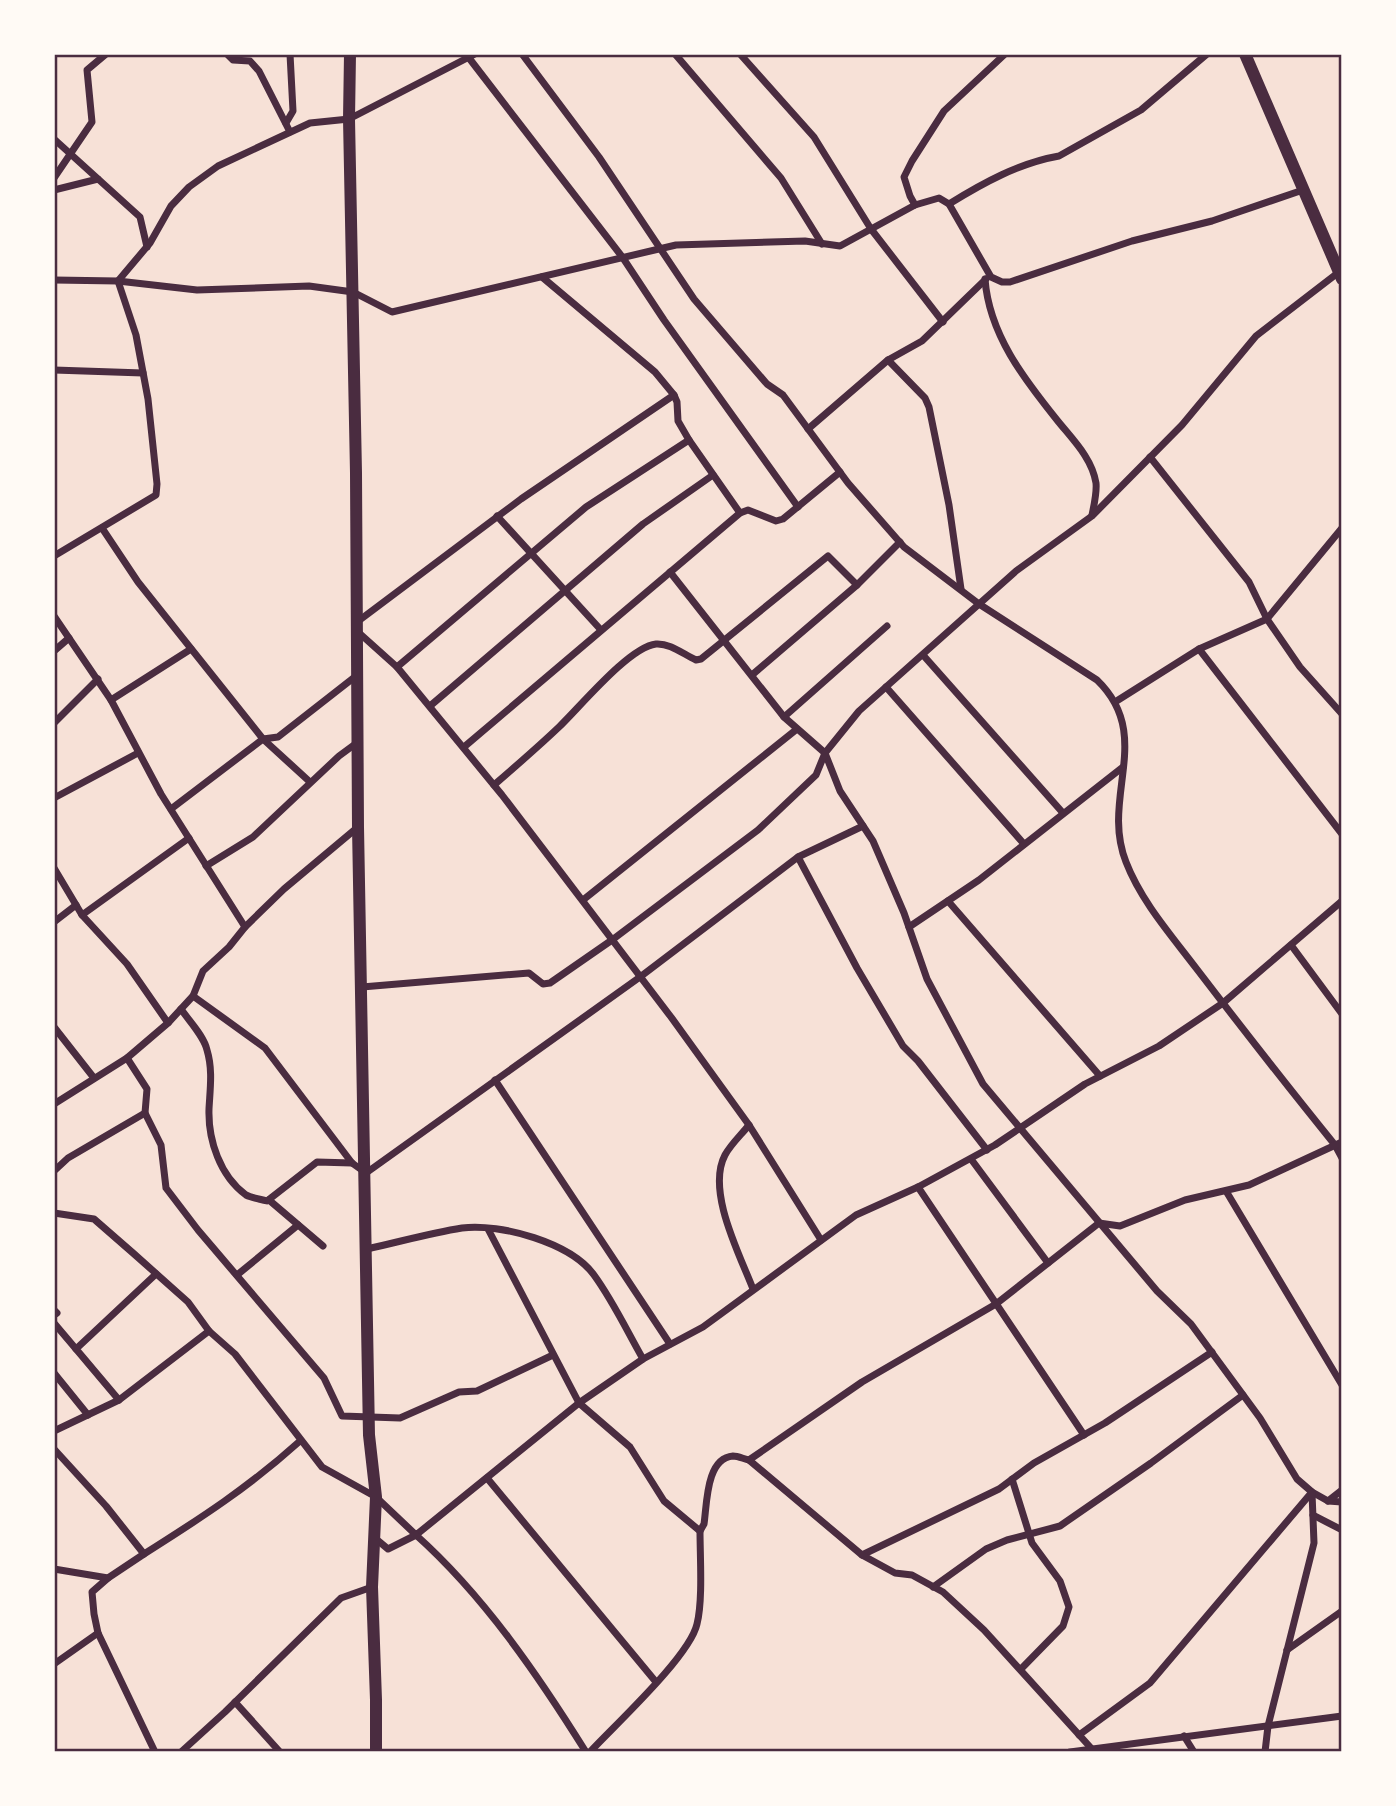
<svg xmlns="http://www.w3.org/2000/svg" width="1396" height="1806" font-family="'DejaVu Sans',sans-serif">
<style>
.lines{fill:none;stroke-linecap:round;stroke-linejoin:round}
.minor{stroke:#4a2c40;stroke-width:7}
.tertiary{stroke:#4a2c40;stroke-width:12}
.secondary{stroke:#4a2c40;stroke-width:12}
.neatline{fill:none;stroke:#4a2c40;stroke-width:2.5}
</style>
<rect width="100%" height="100%" fill="#f7e1d7"/>
<g class="lines">
<!-- minor -->
<g class="minor">
<polyline points="227,54 233,60 250,61 259,71 290,132"/>
<path d="M522,54L599,157L694,299L767,384L783,395L848,483L904,547L979,604L1097,680C1155,736 1100,797 1126,862C1141,901 1171,935 1196,968C1242,1028 1288,1087 1335,1145L1342,1158"/>
<polyline points="675,54 781,178 822,244"/>
<polyline points="740,54 814,137 871,229 943,322"/>
<polyline points="469,58 623,258 664,320 798,507"/>
<polyline points="286,123 293,111 290,54"/>
<polyline points="54,139 140,217 147,247"/>
<polyline points="54,178 92,122 87,70 106,54"/>
<polyline points="54,190 98,179"/>
<path d="M949,204C983,183 1019,163 1059,156L1141,110L1207,54"/>
<polyline points="915,205 910,196 904,177 912,161 944,111 1005,54"/>
<polyline points="542,277 655,372 674,395 677,402 678,421 689,440 740,513"/>
<path d="M985,279C989,334 1024,379 1057,420C1073,440 1092,458 1096,483C1097,493 1094,505 1092,515"/>
<polyline points="54,280 118,281 197,290 309,286 353,292 392,312 676,245 805,241 840,246 915,205 939,198 949,204 991,277 1002,282 1010,282 1132,241 1212,221 1303,190"/>
<polyline points="888,360 925,398 929,407 949,505 961,589"/>
<polyline points="54,370 143,373"/>
<polyline points="808,429 888,360 922,341 986,279"/>
<polyline points="1150,457 1249,582 1267,619 1300,667 1342,714"/>
<polyline points="497,516 601,630"/>
<polyline points="102,528 138,582 263,739 310,782"/>
<polyline points="54,556 156,495 157,484 148,399 136,335 118,281 150,243 171,206 189,187 218,166 310,123 349,119 475,54"/>
<polyline points="670,572 784,717 825,753 840,791 873,841 904,913 927,979 983,1084 1157,1291 1191,1324 1260,1418 1297,1479 1312,1492 1328,1501 1342,1502"/>
<polyline points="54,616 111,700 161,794 245,927"/>
<polyline points="357,622 521,499 674,395"/>
<polyline points="358,632 397,667 502,795 671,1017 749,1125 821,1240"/>
<polyline points="1199,649 1342,834"/>
<polyline points="54,651 69,638"/>
<polyline points="923,655 1063,813"/>
<polyline points="397,667 586,507 689,440"/>
<polyline points="752,675 857,585"/>
<polyline points="886,687 1024,844"/>
<polyline points="111,700 191,649"/>
<polyline points="1115,702 1199,649 1267,619 1342,528"/>
<polyline points="430,706 643,524 713,475"/>
<polyline points="784,717 887,626"/>
<polyline points="54,723 98,679"/>
<polyline points="464,747 740,513 748,510 776,521 783,519 840,472"/>
<path d="M494,785C516,766 538,747 559,727C580,707 629,647 656,644C670,643 683,654 696,660L701,659L828,556L857,585L900,542"/>
<polyline points="54,798 138,753"/>
<polyline points="171,809 263,739 278,737 356,676"/>
<polyline points="798,857 857,968 903,1046 918,1061 987,1150"/>
<polyline points="206,866 253,837 339,756 358,742"/>
<polyline points="54,868 82,915 127,964 168,1023"/>
<polyline points="583,900 797,729"/>
<polyline points="948,901 1100,1076"/>
<polyline points="82,915 189,838"/>
<polyline points="54,922 76,905"/>
<polyline points="909,927 979,880 1123,767"/>
<polyline points="1291,945 1342,1014"/>
<polyline points="362,987 529,973 543,984 550,983 612,940 758,830 816,775 825,753 859,711 1016,571 1092,516 1182,425 1256,336 1339,272"/>
<polyline points="193,996 265,1048 352,1163 366,1173 640,977 798,857 863,826"/>
<path d="M181,1009C189,1021 204,1036 207,1050C213,1070 210,1089 209,1109C208,1140 220,1176 246,1195C252,1198 260,1199 267,1201L317,1162L352,1163"/>
<polyline points="54,1027 94,1078"/>
<polyline points="127,1058 147,1089 145,1113 161,1145 166,1188 198,1230 324,1378 342,1416 400,1418 459,1392 477,1391 553,1355"/>
<polyline points="495,1080 670,1344"/>
<polyline points="54,1104 127,1058 168,1023 193,996 203,971 229,947 245,927 284,889 358,827"/>
<path d="M749,1125C741,1135 731,1144 725,1155C706,1191 740,1255 753,1289"/>
<polyline points="971,1159 1048,1263"/>
<polyline points="54,1171 68,1158 145,1113"/>
<polyline points="918,1187 1084,1435"/>
<polyline points="1226,1191 1342,1385"/>
<polyline points="269,1200 323,1246"/>
<polyline points="54,1213 94,1219 133,1253 188,1302 209,1331 235,1354 322,1467 376,1497 416,1535 579,1403 643,1359 703,1327 856,1215 918,1187 995,1145 1085,1084 1159,1046 1223,1003 1342,901"/>
<polyline points="488,1229 579,1403 630,1447 664,1501 700,1531"/>
<path d="M367,1249C399,1242 430,1233 462,1228C501,1223 571,1243 594,1275C613,1301 627,1331 643,1359"/>
<polyline points="237,1275 298,1225"/>
<polyline points="54,1310 57,1313 54,1315"/>
<polyline points="54,1323 76,1349"/>
<polyline points="54,1373 88,1415"/>
<polyline points="119,1400 76,1349 156,1274"/>
<polyline points="54,1431 119,1400 209,1331"/>
<polyline points="54,1449 106,1506 144,1554 108,1578 92,1592 94,1614 98,1633 155,1752"/>
<polyline points="749,1460 862,1382 996,1304 1099,1223 1120,1226 1185,1200 1249,1185 1342,1142"/>
<polyline points="487,1478 656,1682"/>
<polyline points="1012,1479 1032,1543 1060,1581 1069,1607 1063,1626 1021,1669"/>
<polyline points="1328,1501 1342,1490"/>
<polyline points="1313,1515 1342,1530"/>
<path d="M376,1539L388,1549L416,1535C484,1596 538,1675 586,1752"/>
<path d="M144,1554C201,1518 249,1487 300,1441"/>
<polyline points="862,1555 999,1489 1034,1463 1105,1423 1212,1352"/>
<polyline points="54,1569 108,1578"/>
<polyline points="933,1587 986,1549 1007,1540 1060,1526 1151,1463 1243,1395"/>
<polyline points="1287,1650 1342,1611"/>
<polyline points="54,1664 98,1633"/>
<polyline points="235,1702 280,1752"/>
<polyline points="1079,1735 1150,1683 1312,1492"/>
<polyline points="1184,1736 1194,1752"/>
<polyline points="181,1752 225,1712 341,1598 372,1587"/>
<path d="M590,1752C615,1725 690,1656 697,1624C703,1600 700,1557 700,1531L704,1524C707,1504 706,1458 733,1456C738,1456 744,1459 749,1460L862,1555L895,1573L912,1575L943,1592L984,1630L1091,1748"/>
<polyline points="1070,1752 1342,1716"/>
<polyline points="1265,1752 1268,1726 1314,1543 1312,1493"/>
</g>
<!-- tertiary -->
<polyline class="tertiary" points="1245,54 1342,279"/>
<!-- secondary -->
<polyline class="secondary" points="350,54 349,119 356,473 358,827 369,1435 376,1497 372,1587 376,1700 376,1752"/>
</g>
<!-- border -->
<rect width="1396" height="1806" fill="none" stroke="#fffaf5" stroke-width="112"/>
<rect x="56" y="56" width="1284" height="1694" class="neatline"/>
</svg>
